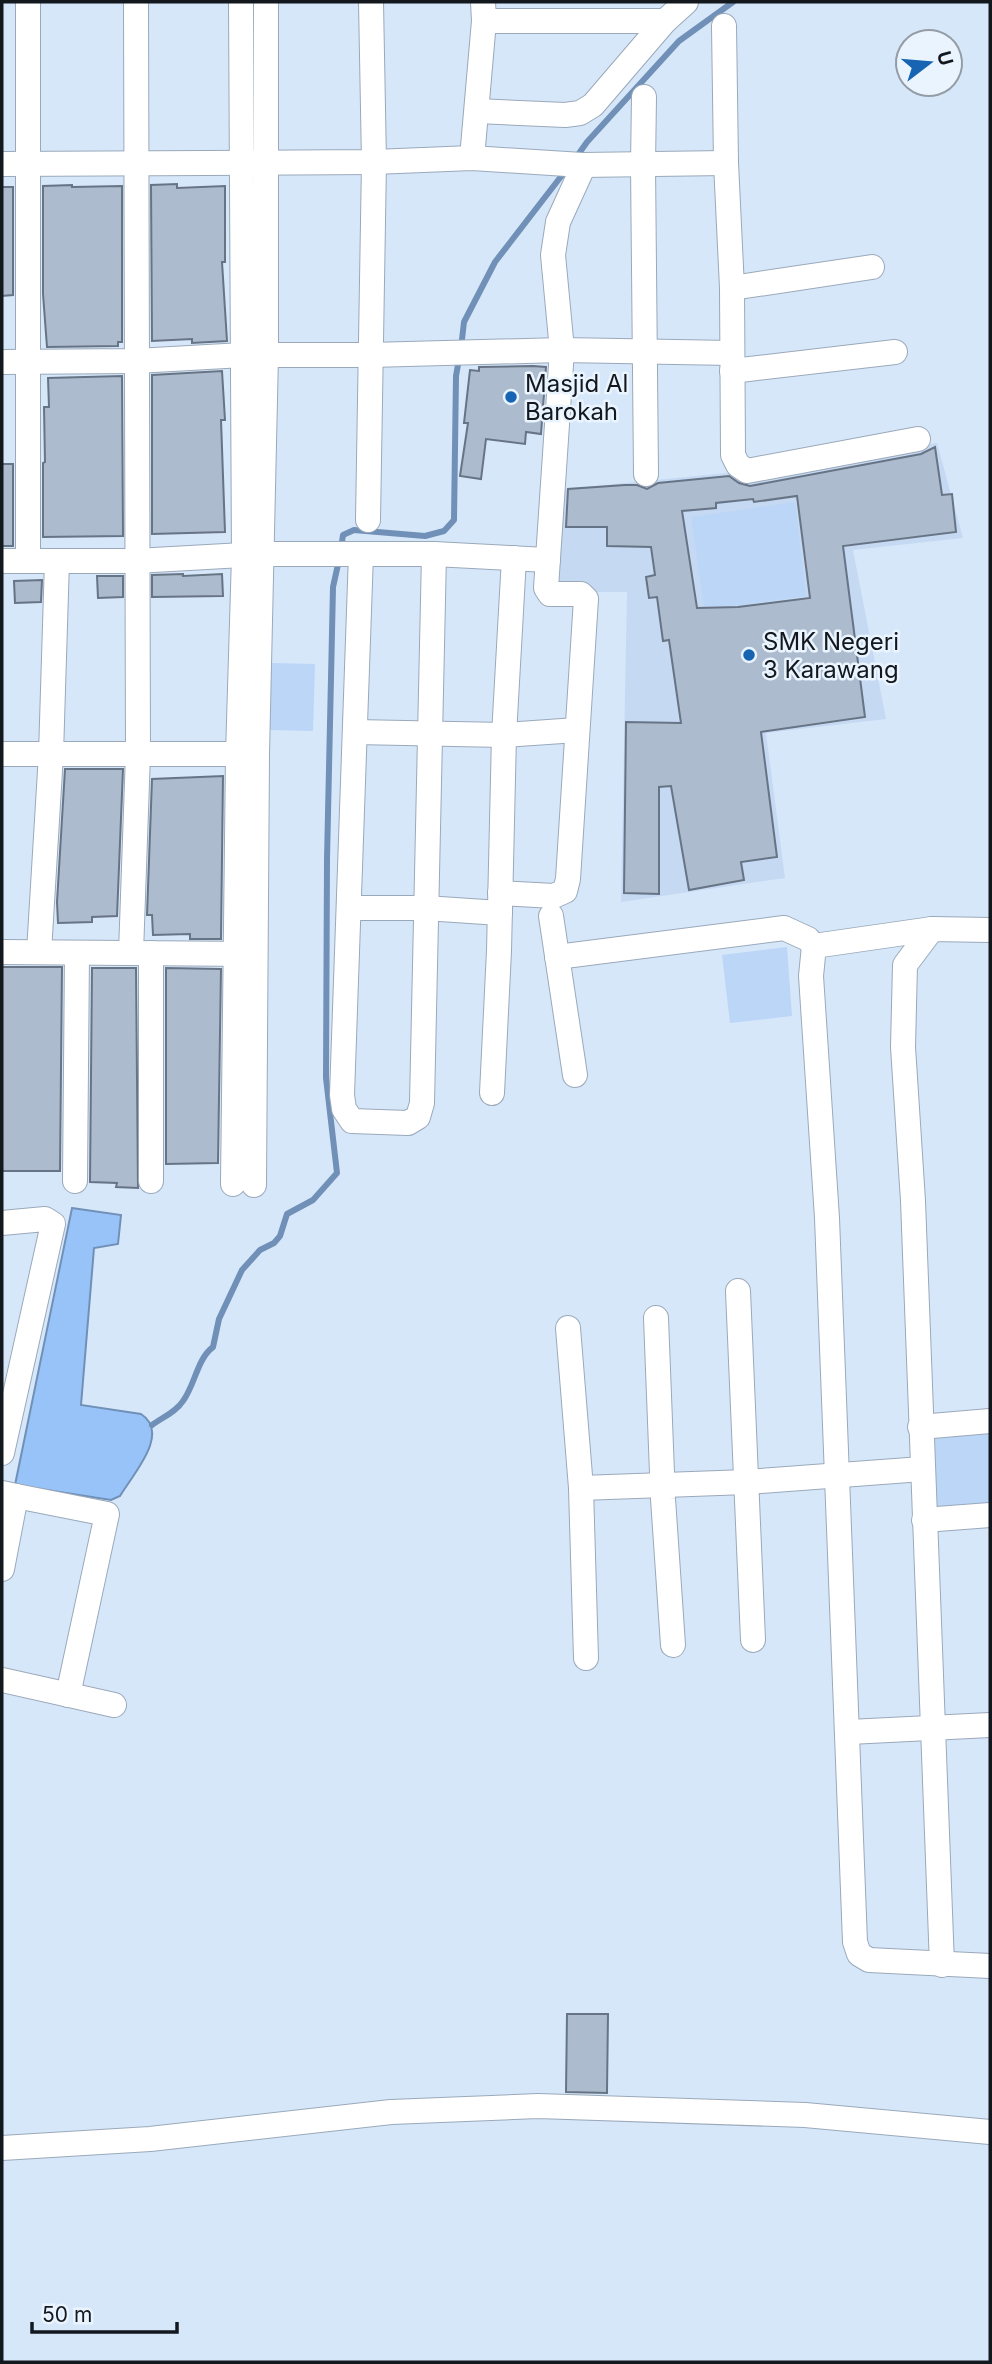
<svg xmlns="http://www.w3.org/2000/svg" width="992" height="2364" font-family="Inter,sans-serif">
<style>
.built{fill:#c5d9f2}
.green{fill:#bbd6f7}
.water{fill:#98c3f8;stroke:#7090b7;stroke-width:2}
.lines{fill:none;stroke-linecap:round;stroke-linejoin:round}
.stream{stroke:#7090b7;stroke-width:6}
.building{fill:#acbbcd;stroke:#677485;stroke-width:2;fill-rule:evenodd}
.minor-casing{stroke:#9aa9ba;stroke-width:26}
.minor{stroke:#fff;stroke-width:24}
.poi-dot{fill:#1764b3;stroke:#eaf4ff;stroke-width:2.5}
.labels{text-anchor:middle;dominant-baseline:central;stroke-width:5;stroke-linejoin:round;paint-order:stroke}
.poi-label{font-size:24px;fill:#13181f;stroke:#eaf4ff;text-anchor:start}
</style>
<rect width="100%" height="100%" fill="#d7e7fa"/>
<!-- built -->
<polygon class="built" points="937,443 963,538 853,550 886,719 766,733 785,878 621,902 627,592 596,592 557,586 564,489 747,471"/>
<!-- green -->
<g class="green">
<polygon points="795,502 806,596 741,605 704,607 691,517"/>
<polygon points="271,663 315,664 313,731 269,730"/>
<polygon points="787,947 792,1016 730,1023 722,955"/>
<polygon points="990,1421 990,1515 924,1520 920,1427"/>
</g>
<!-- water -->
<path class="water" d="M72,1208L121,1215L118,1244L94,1248L81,1405L141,1414C171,1433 133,1474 120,1496L111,1500L15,1485Z"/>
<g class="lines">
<!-- stream -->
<g class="stream">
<polyline points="575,159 587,142 679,41 733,2"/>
<polyline points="461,348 464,322 495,262 566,170"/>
<polyline points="341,549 343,535 354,530 425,536 444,531 454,520 456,376 459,359"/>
<path d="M152,1425C163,1417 176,1412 183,1401C195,1385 197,1359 213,1347L219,1319L242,1270L260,1250L274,1243L280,1236L287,1214L313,1200L337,1173L326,1078L327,859L333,587L339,560"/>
</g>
</g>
<!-- building -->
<g class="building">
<polygon points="177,184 177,188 225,186 225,262 222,262 227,341 192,343 192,339 152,341 151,185"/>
<polygon points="72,185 72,187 122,186 122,342 118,342 118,346 47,347 43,294 43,186"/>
<polygon points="2,187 13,187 13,295 2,296"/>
<polygon points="533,366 546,367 541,434 526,432 525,444 486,439 481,479 460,476 468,423 464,423 470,370 479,371 479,367"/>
<polygon points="222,371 225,420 221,420 225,532 152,534 152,375"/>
<polygon points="122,376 123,536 43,537 43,463 45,462 44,407 49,407 48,378"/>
<path d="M935,447L942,495L952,494L956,532L843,546L865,717L761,732L777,857L741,862L744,880L689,890L671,786L659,787V894L624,893L626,722L681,723L669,640L663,641L657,597L649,598L646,577L655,575L651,547L607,546V527H566L568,489L625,485H637L647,489L658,483L729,476L739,483L750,486L921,454ZM797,496L810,598L738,607L697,608L682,511L716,508V503L753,499L754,502Z"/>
<rect x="2" y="464" width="11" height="82"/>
<polygon points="183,574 183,576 222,574 223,596 152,597 152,575"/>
<polygon points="97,576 123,576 123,597 98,598"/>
<polygon points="42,580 41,602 15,603 14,581"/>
<polygon points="65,769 123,769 117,916 92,917 92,922 58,923 57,902"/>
<polygon points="223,776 221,939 190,939 190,934 153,935 152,915 147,915 152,779"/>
<polygon points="2,967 62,967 60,1171 2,1171"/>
<polygon points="92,968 136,968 138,1188 116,1187 117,1183 90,1182"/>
<polygon points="166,968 221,969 218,1163 166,1164"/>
<polygon points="567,2014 608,2014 607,2093 566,2092"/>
</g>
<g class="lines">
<defs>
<g id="minor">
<polyline points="484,21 665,21"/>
<polyline points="724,26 726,163 732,288 733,455 738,465 747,471 918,439"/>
<polyline points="644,97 643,165 646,474"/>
<polyline points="477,111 565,115 580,113 593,105 665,21 686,2"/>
<polyline points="472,158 484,21 483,2"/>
<polyline points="2,164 374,162 472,158 582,165 726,163"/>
<polyline points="732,288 872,267"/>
<polyline points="2,362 136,361 243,355 370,355 562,350 732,353"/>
<polyline points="732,371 895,352"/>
<polyline points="368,520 374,162 371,2"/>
<polyline points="361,554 342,1095 344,1109 352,1121 408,1123 418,1117 422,1103 434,554"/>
<polyline points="2,561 136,561 262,554 434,554 548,560"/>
<polyline points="28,561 28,2"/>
<polyline points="355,732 504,735 577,730"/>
<polyline points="2,754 253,754"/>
<polyline points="500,893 554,896 565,891 568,879 586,599 581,594 550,594 546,588 562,350 553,255 558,222 584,165"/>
<polyline points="349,908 425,908 500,913"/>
<polyline points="551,916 575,1075"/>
<polyline points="932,929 905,965 903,1047 913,1201 942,1965"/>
<polyline points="990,930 932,929 814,946 811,976 827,1218 855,1942 859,1954 869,1960 990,1966"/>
<polyline points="2,952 253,954"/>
<polyline points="39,952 51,754 57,561"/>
<polyline points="131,953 138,754 136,2"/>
<polyline points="557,957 784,928 808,939 814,946"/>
<polyline points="492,1093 499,951 504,735 514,558"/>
<polyline points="75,1181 77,953"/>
<polyline points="151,1181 151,953"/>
<polyline points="233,1184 238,755 244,556 241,2"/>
<polyline points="254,1185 257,754 266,355 266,2"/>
<polyline points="2,1223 45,1219 53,1224 2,1453"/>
<polyline points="738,1291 753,1640"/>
<polyline points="656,1318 663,1499 673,1645"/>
<polyline points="568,1328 581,1488 586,1658"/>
<polyline points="920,1427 990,1421"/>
<polyline points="581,1488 747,1482 922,1469"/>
<polyline points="2,1493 16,1496 2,1569"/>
<polyline points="16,1496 107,1514 68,1695"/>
<polyline points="924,1520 990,1515"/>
<polyline points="2,1680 114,1705"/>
<polyline points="849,1732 990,1725"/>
<polyline points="2,2148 150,2139 391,2112 538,2106 805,2115 990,2132"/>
</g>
</defs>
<!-- minor casing -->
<use href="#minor" class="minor-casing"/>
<!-- minor -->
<use href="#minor" class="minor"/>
</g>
<!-- markers -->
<g class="poi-dot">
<circle cx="511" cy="397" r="7"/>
<circle cx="749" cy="655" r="7"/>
</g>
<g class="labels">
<!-- poi labels -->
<g class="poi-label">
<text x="525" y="383">Masjid Al<tspan x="525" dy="28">Barokah</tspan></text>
<text x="763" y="641">SMK Negeri<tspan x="763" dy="28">3 Karawang</tspan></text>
</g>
</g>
<!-- border -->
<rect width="992" height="2364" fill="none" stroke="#13181f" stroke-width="7"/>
<!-- north arrow -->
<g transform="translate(929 63) rotate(74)"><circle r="33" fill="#eaf4ff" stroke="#949ca5" stroke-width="2"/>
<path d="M0-5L12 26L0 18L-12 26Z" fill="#1764b3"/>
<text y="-10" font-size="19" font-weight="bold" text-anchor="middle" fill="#13181f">U</text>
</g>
<!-- scale -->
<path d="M32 2322v10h145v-10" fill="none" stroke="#13181f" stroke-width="3.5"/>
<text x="42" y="2322" font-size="21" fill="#13181f" stroke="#eaf4ff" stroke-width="5" paint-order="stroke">50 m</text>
</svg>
